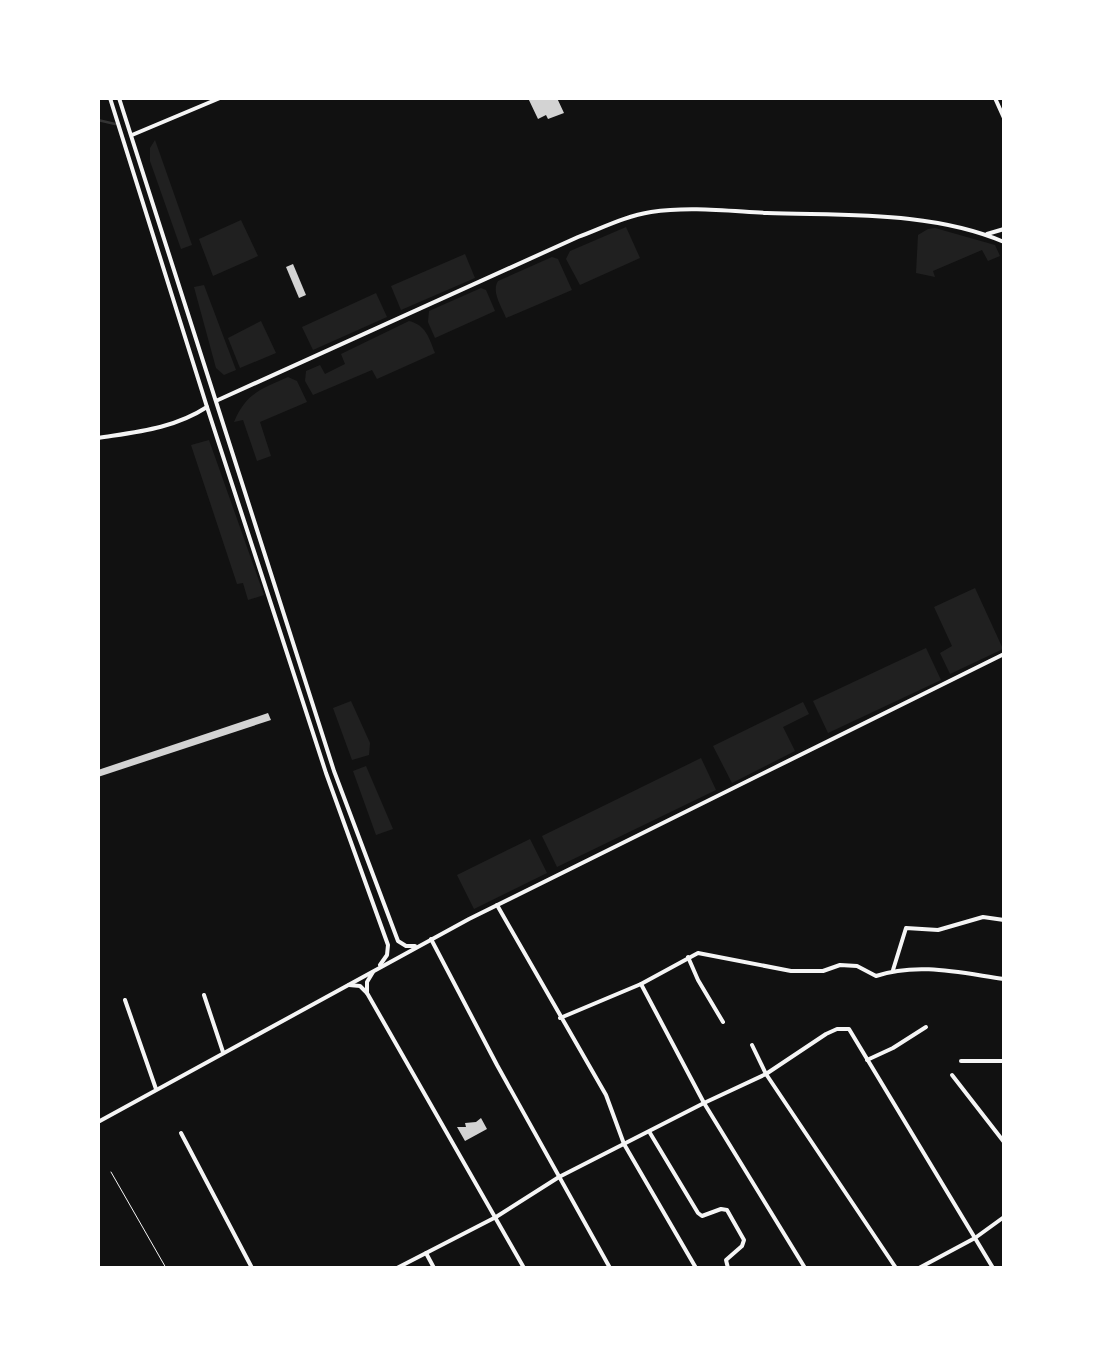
<svg xmlns="http://www.w3.org/2000/svg" width="1102" height="1366" font-family="'Open Sans',sans-serif">
<style>
.green{fill:#202020}
.lines{fill:none;stroke-linecap:round;stroke-linejoin:round}
.stream{stroke:#333;stroke-width:2.5}
.building{fill:#d3d3d3}
.service{stroke:#f5f5f5;stroke-width:1}
.minor{stroke:#f5f5f5;stroke-width:4}
.tertiary{stroke:#f5f5f5;stroke-width:4}
</style>
<rect width="100%" height="100%" fill="#111"/>
<!-- green -->
<g class="green">
<polygon points="155,140 192,245 181,249 150,161 150,148"/>
<polygon points="241,220 258,256 213,276 199,239"/>
<polygon points="626,227 640,258 580,285 566,259 570,251"/>
<polygon points="935,228 995,245 1000,256 988,261 982,250 933,271 935,277 916,273 918,235 928,229"/>
<polygon points="465,254 475,278 401,310 391,286"/>
<path d="M552,257L558,259L572,290L506,318C502,307 491,292 498,281Z"/>
<polygon points="204,285 236,370 224,375 216,368 194,287"/>
<polygon points="481,288 486,290 495,311 435,338 428,322 429,311"/>
<polygon points="376,293 387,317 313,350 302,327"/>
<polygon points="261,321 276,353 240,368 228,338"/>
<path d="M409,321C426,325 429,338 435,353L377,379L372,370L313,395L305,381L306,371L320,365L325,374L345,364L341,354Z"/>
<path d="M288,377L297,381L307,402L260,422L271,456L257,461L243,420L234,422C246,393 261,389 288,377Z"/>
<polygon points="209,440 264,595 248,600 243,583 237,584 191,445"/>
<polygon points="975,588 1003,649 950,674 940,653 952,646 934,607"/>
<polygon points="926,648 941,680 828,733 813,701"/>
<polygon points="351,701 370,743 369,755 352,760 333,708"/>
<polygon points="803,702 809,714 783,727 795,751 732,783 713,746"/>
<polygon points="701,758 716,790 557,867 542,836"/>
<polygon points="366,766 393,829 376,835 353,771"/>
<polygon points="530,839 547,873 474,909 457,875"/>
</g>
<g class="lines">
<!-- stream -->
<polyline class="stream" points="98,120 115,124"/>
</g>
<!-- building -->
<g class="building">
<polygon points="528,98 557,98 564,113 548,119 546,115 538,119"/>
<polygon points="293,264 306,295 299,298 286,267"/>
<polygon points="268,713 271,720 98,777 98,770"/>
<polygon points="481,1118 487,1129 465,1141 457,1127 466,1127 465,1123 476,1122"/>
</g>
<g class="lines">
<!-- service -->
<polyline class="service" points="111,1172 166,1268"/>
<!-- minor -->
<g class="minor">
<polyline points="995,98 1004,118"/>
<polyline points="132,135 220,98"/>
<polyline points="987,234 1004,229"/>
<path d="M218,400L578,237C602,228 625,216 651,212C689,206 729,211 767,213C845,216 931,211 1004,242"/>
<path d="M98,438C136,432 173,429 207,407"/>
<polyline points="497,905 606,1095 624,1144 696,1268"/>
<polyline points="431,939 497,1065 610,1268"/>
<polyline points="688,957 698,980 723,1022"/>
<polyline points="893,970 906,928 938,930 983,917 1004,920"/>
<polyline points="641,984 704,1103 805,1268"/>
<polyline points="204,995 223,1052"/>
<polyline points="125,1000 156,1089"/>
<path d="M560,1018L641,984L698,953L791,971H823L840,965L857,966L876,976C918,962 961,973 1004,979"/>
<polyline points="752,1045 766,1074 896,1268"/>
<polyline points="867,1060 893,1048 926,1027"/>
<polyline points="961,1061 1004,1061"/>
<polyline points="952,1075 1004,1142"/>
<polyline points="181,1133 252,1268"/>
<polyline points="650,1133 698,1213 702,1216 721,1209 727,1210 744,1240 742,1246 726,1260 728,1268"/>
<polyline points="426,1253 434,1268"/>
<polyline points="397,1268 496,1217 559,1177 704,1103 766,1074 826,1034 837,1029 849,1029 993,1268"/>
<polyline points="919,1268 975,1238 1004,1217"/>
</g>
<!-- tertiary -->
<g class="tertiary">
<polyline points="110,98 207,407 326,773 388,945 387,955 380,965"/>
<polyline points="119,98 334,771 398,941 406,946 415,946"/>
<polyline points="349,985 360,986 367,993 524,1268"/>
<polyline points="367,993 367,982 373,972"/>
<polyline points="98,1122 469,919 1004,654"/>
</g>
</g>
<!-- border -->
<rect width="1102" height="1366" fill="none" stroke="#ffffff" stroke-width="200"/>
</svg>
